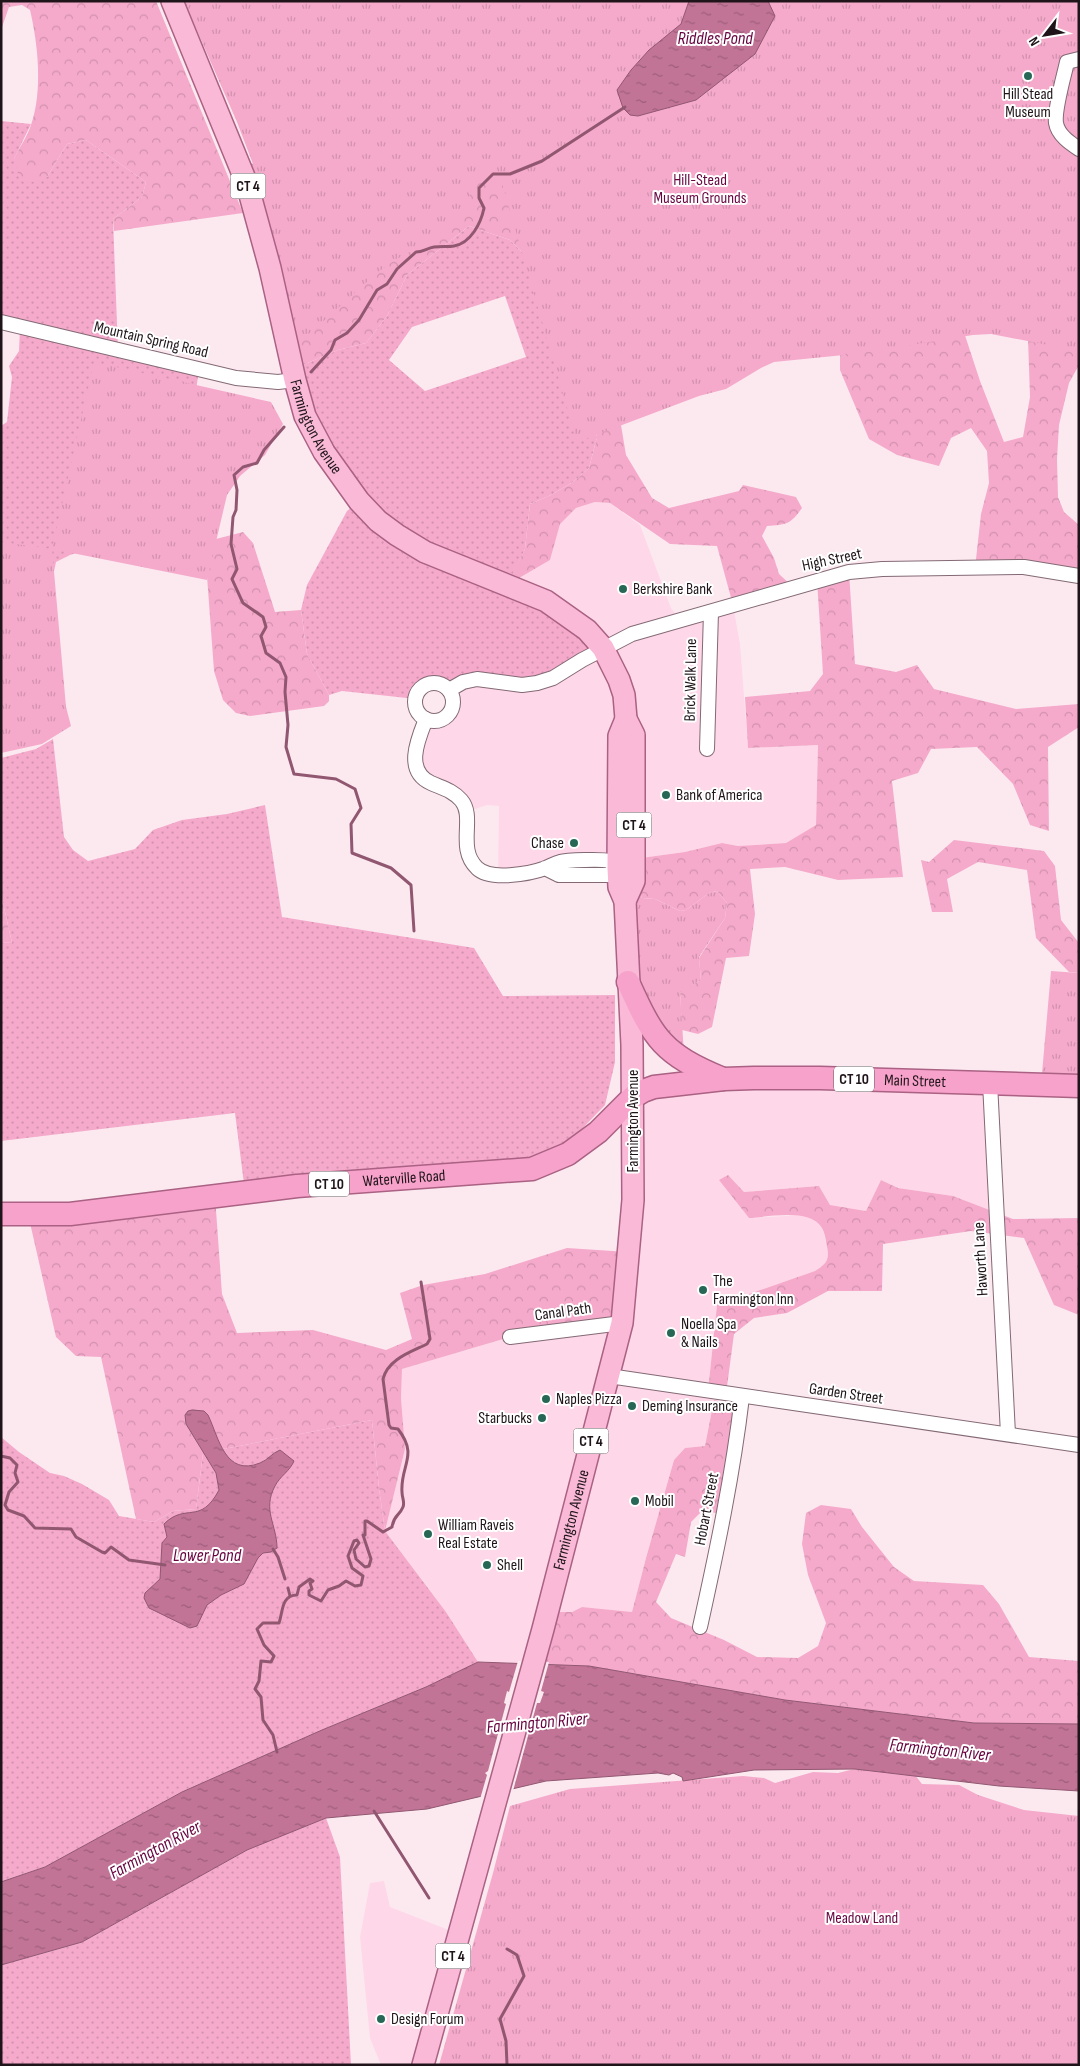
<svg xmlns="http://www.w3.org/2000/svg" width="1080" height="2066" font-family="'Sofia Sans Condensed',sans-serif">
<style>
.built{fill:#fed8e8}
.grass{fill:url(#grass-dots);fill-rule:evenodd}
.forest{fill:url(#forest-crowns)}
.park{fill:url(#park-tufts)}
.water{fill:url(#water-ripples);stroke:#915771}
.pier{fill:#fce9f0}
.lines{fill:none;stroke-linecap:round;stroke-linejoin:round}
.stream{stroke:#915771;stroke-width:3}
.minor-casing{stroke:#836974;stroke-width:16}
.primary-casing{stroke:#aa6183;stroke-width:24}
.trunk-casing{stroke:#aa6183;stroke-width:25}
.minor{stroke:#fff;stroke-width:14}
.primary{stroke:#f9b9d7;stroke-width:21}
.trunk{stroke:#f7a2ca;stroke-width:22}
.poi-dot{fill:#276755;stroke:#fff;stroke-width:2}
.labels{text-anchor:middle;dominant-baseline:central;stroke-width:4;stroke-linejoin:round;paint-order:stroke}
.shield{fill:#fff;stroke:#625a5e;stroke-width:1}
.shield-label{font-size:15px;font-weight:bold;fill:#1e1419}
.poi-label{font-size:16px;fill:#1e1419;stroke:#fff;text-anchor:start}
.park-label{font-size:16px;fill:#680541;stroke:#fff}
.street-label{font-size:16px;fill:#1e1419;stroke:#fff}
.water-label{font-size:18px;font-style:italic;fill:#67033f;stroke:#fff}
</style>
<defs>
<pattern id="grass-dots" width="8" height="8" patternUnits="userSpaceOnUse" patternTransform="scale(1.25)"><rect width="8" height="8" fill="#f5aacb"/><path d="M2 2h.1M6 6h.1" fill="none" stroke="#d291ae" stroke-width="1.8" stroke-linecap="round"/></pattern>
<pattern id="forest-crowns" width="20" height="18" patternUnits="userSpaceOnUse" patternTransform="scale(1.25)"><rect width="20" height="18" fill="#f5aacb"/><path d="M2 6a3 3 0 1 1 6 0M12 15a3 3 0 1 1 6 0" fill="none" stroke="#d291ae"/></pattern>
<pattern id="park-tufts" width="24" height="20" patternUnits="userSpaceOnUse" patternTransform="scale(1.25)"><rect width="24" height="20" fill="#f5aacb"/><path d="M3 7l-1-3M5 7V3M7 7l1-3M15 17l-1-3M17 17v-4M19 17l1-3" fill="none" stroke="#d291ae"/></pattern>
<pattern id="water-ripples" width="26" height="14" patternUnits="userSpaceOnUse" patternTransform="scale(1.25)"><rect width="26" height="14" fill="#c27497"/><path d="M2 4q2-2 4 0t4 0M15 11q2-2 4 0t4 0" fill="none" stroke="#9d5e7a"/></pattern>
</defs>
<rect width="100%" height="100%" fill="#fce9f0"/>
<!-- built -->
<g class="built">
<polygon points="595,502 610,503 640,525 671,608 680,620 733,605 740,644 748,748 818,745 816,825 786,843 738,846 722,843 685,852 641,858 618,868 498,875 499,806 487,805 466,812 432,784 415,751 432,721 438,721 449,714 452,709 452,696 507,585 550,560 559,524 576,508"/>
<polygon points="990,1083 997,1213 953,1196 898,1188 881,1180 866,1211 830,1205 819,1186 744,1192 728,1176 720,1180 749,1218 805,1215 815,1220 823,1229 829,1257 827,1264 815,1271 717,1305 708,1391 714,1400 705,1446 685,1448 674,1460 646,1558 632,1612 582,1607 572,1612 548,1612 533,1664 478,1662 446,1612 385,1531 405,1449 401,1398 402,1369 510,1337 622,1323 643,1091"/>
<polygon points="384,1881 390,1907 459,1934 423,2065 381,2065 370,2038 360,1937 370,1883"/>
</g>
<!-- grass -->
<g class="grass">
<polygon points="1,121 31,124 14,159 47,177 67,144 86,140 146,182 142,197 113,219 118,350 199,370 176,524 70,555 56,562 50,590 1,720 1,426 7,422 12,377 9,366 19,351 20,327 1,322"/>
<path d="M469,226L510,240L532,262L586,399L597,437L589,468L573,482L551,495L530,504L525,549L508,585L603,648L553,678L444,686C431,680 421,686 416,699L342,691L329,695L307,654L301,610L307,585L347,511L359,501L293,369L338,350L366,343L387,316L407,275ZM505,296L526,357L425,391L389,360L412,327Z"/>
<polygon points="53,739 64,837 73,850 88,861 135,849 153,830 182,820 227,814 265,805 282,917 474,948 503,996 615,995 615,1062 605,1105 576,1135 547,1155 515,1164 244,1184 235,1113 1,1141 1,942 12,943 1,894 1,758 36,749"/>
<polygon points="372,1420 379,1488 385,1531 446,1612 478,1662 426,1687 322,1730 182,1792 45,1867 1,1882 1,1437 19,1452 50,1473 64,1476 82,1484 109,1500 119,1516 154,1522 173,1511 196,1509 203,1453"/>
<polygon points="326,1818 340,1857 351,2065 1,2065 1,1965 82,1942 247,1850"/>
</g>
<!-- forest -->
<g class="forest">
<path d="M1,1H156L243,213L114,231L113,219L142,197L146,182L86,140L67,144L47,177L26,184L19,178L14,159C19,148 27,137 31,125C43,91 38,44 30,10L22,5L9,7L1,30Z"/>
<path d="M474,10L617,401L626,455L652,498L669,508L739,491L743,485L796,497L802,508C791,524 786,525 767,526L762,536L774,558L779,574L793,587L733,605L717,546L670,544L610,503L595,502L576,508L560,524L550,560L507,585L525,549L530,504L551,495L573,482L589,468L597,437L586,399L532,262L510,240L469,226L407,275L387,316L366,343L338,350L293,369L235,155L253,164Z"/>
<polygon points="1079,254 1079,365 1069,383 1059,425 1057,459 1058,497 1064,512 1079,525 1079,576 975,568 981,514 989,483 987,451 971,428 951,438 939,466 897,455 869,439 840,370 840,349 955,305 980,381 1004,442 1023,437 1030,397 1027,310"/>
<polygon points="243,532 253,543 275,612 301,610 307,654 329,695 329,701 324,706 250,716 236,713 223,700 214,671 205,549 212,540"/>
<polygon points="849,572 855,664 896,672 917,665 934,689 1016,709 1079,704 1079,727 1048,747 1049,831 1030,825 1013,784 977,747 931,749 918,773 892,781 903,877 838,880 785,867 750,869 755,914 749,956 726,958 712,1027 698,1034 682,1030 680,991 701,980 699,958 725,918 727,903 717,891 709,893 686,910 680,911 655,899 642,898 634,881 641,858 685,852 722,843 738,846 786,843 816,825 818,745 748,748 745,697 810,691 823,674 817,580"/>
<polygon points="954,840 1044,851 1055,866 1061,920 1079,943 1079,973 1069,972 1036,938 1027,870 978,862 947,879 953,912 932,912 921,860 929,862"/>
<polygon points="1,894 12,943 1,942"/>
<path d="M728,1175L744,1192L819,1186L830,1205L866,1211L881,1180L898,1188L953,1196L1013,1219L1079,1218V1315L1054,1305L1024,1238L971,1231L883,1244L882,1291H828L787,1313L754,1318L734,1334L726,1394L708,1391L717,1305L815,1271C826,1264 830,1260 827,1247C826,1241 825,1233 822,1228C810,1208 769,1217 749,1218L719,1180Z"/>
<polygon points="215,1196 222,1294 237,1333 313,1330 386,1350 412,1339 400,1293 423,1285 485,1274 567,1248 628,1252 622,1323 510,1337 402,1369 401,1398 405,1449 385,1531 379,1488 372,1420 203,1453 196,1509 173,1511 154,1522 136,1519 101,1357 76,1356 56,1337 28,1214"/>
<polygon points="714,1400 741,1405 724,1515 703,1510 691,1522 685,1557 676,1554 656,1602 671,1618 724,1640 757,1657 798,1658 818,1646 826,1623 808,1575 802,1544 806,1513 821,1505 851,1509 862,1527 894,1567 914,1581 983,1585 999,1604 1029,1657 1079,1661 1079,1724 974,1723 785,1700 589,1666 533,1664 547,1612 572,1612 582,1607 632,1612 646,1558 674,1460 685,1448 705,1446"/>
</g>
<!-- park -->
<g class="park">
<polygon points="184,1 1079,1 1079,351 991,334 973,335 854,354 774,362 761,368 726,389 699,396 577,442 501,180 473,176 466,217 451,229 395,260 378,272 310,333 298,340 253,164 237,122"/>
<polygon points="94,362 271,402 283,424 265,455 240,476 227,495 207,580 52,549 66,707 71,726 42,744 1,753 1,542 52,549"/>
<polygon points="634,881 642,898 655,899 680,911 686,910 709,893 717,891 727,903 725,918 699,957 701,980 680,992 684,1054 628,982"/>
<polygon points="1051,971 1079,973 1079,1086 1041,1085"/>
<polygon points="874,1764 908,1766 922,1784 959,1785 978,1795 1024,1810 1079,1816 1079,2065 439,2065 493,1873 510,1806 570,1789 743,1776 764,1778 775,1783 813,1772 838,1773"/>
</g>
<!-- water -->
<g class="water">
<polygon points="689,1 768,1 775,16 755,54 696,100 638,116 630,115 623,108 617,90 631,70 649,50 681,24"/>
<path d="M192,1410L204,1411L208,1415C219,1438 225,1477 260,1463C268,1460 272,1453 280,1450L294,1461C290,1471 280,1476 275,1486C262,1510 277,1525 277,1548L271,1552L263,1553L258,1558L244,1584L221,1595L207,1605L197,1626L190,1628L149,1608L144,1598L145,1593L160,1579L162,1543L167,1537L164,1524C186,1502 200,1526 219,1490L216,1473L186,1424L185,1415L188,1411Z"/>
<polygon points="478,1662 589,1666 785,1700 974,1723 1079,1724 1079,1791 999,1786 855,1769 754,1770 683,1781 682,1777 673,1773 669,1775 658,1773 546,1781 427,1809 326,1818 247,1850 82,1942 1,1965 1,1882 45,1867 182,1792 322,1730 426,1687"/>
</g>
<!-- pier -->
<polygon class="pier" points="518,1661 549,1662 541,1691 544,1692 540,1703 537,1703 513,1791 480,1799 487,1775 485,1773 488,1771 506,1704 504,1703 507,1691 509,1692"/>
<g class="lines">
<!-- stream -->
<g class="stream">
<path d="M311,372L331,350L335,340L347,333L359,320L377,290L387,284L397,269L416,252C423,252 427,248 434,247C441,246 448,247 454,246C471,243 481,223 484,208L479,198V188L493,174H510L542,161L625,107"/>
<polyline points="284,427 264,450 257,463 243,467 234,475 237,490 236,510 233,517 231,544 237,569 232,579 243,603 263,617 266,627 261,636 266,653 280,663 286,677 285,692 288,725 286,747 294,774 336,779 355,789 361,808 351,824 352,853 391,868 411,885 414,931"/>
<polyline points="1,1456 10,1458 17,1465 15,1473 18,1482 9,1492 5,1505 8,1510 24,1516 35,1528 71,1529 76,1537 102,1552 105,1553 111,1547 129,1560 165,1565"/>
<polyline points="273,1549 278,1557 285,1579"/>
<polyline points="288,1588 290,1596"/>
<path d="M277,1752L273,1735L263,1720L261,1697L255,1689L259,1681L261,1661L271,1662L274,1656L264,1645L257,1629L263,1623H279C283,1612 281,1595 297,1595L299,1587L310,1579L313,1581L310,1583L312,1589L309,1591V1595L321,1601L328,1590L339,1586L346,1581L355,1586L361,1585L363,1576L352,1568L348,1556L354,1541L357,1540L359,1543L354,1550L356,1559L365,1567L369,1566L371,1559L363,1535H365V1521H367L383,1532L392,1527C394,1514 399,1517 403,1507C405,1502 402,1498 402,1492C400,1465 419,1456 398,1429L391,1428L389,1425L383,1379C388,1359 411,1352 427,1344L430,1339L421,1282"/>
<polyline points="374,1811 429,1898"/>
<polyline points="507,1949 517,1955 524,1976 500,2019 506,2041 507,2065"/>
</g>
<defs>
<g id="minor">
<path d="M1079,59L1067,62C1064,76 1054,110 1056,123C1058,135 1070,143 1079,149"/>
<polyline points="1,322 236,378 278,382 295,380"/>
<circle cx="434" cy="702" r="19"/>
<polyline points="449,690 463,682 477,679 522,685 537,683 553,678 582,660 632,634 849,572 882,569 1024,567 1079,576"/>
<path d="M426,719C418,739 404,771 431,783C442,788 452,790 461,800C476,817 456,848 477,868C490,881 529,874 546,868C551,866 555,863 560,862C567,860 603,859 609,861C612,863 616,866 618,868L608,875H559L545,868"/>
<polyline points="707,749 711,612"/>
<polyline points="990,1083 1008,1434"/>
<polyline points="510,1337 622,1323"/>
<polyline points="609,1376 1079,1445"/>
<path d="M700,1627C717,1550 733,1474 742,1397"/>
</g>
<g id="primary">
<path id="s1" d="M172,1L247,184L270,268L295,380L305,416L324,452L359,501L378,521L397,535L425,552L546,601L587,630L603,648L619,680L624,695L626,719L634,735V881L625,901"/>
<path id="s2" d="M423,2065L543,1629L622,1323L633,1200L632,1045L625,901L619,887L618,868L619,736L626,719"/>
</g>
<g id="trunk">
<path d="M628,982C654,1040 663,1054 723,1079"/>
<path id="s3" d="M1,1214H70L297,1186L532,1169L568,1154L598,1132L633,1097L643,1091L654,1087L724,1079L754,1078H820L1079,1086"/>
</g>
</defs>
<!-- minor casing -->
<use href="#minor" class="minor-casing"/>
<!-- primary casing -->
<use href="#primary" class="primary-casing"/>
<!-- trunk casing -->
<use href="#trunk" class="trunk-casing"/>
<!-- minor -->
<use href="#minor" class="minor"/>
<!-- primary -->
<use href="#primary" class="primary"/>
<!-- trunk -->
<use href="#trunk" class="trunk"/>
</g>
<!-- markers -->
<g class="poi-dot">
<circle cx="1028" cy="76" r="5"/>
<circle cx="623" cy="589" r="5"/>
<circle cx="666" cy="795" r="5"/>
<circle cx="574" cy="843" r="5"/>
<circle cx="703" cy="1290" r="5"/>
<circle cx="671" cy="1333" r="5"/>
<circle cx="546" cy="1399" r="5"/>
<circle cx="632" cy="1406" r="5"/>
<circle cx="542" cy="1418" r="5"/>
<circle cx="635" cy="1501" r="5"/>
<circle cx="428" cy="1534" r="5"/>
<circle cx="487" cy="1565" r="5"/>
<circle cx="381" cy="2019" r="5"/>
</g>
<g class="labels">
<!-- shield labels -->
<g class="shield">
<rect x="230.5" y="173.5" width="35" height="25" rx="4"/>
<rect x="616.5" y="812.5" width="35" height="25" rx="4"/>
<rect x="834" y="1066.5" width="40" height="25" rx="4"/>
<rect x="309" y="1171.5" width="40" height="25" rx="4"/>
<rect x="573.5" y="1428.5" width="35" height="25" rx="4"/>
<rect x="435.5" y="1943.5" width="35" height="25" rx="4"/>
</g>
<g class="shield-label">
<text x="248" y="186">CT 4</text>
<text x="634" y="825">CT 4</text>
<text x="854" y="1079">CT 10</text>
<text x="329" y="1184">CT 10</text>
<text x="591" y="1441">CT 4</text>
<text x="453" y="1956">CT 4</text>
</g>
<!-- poi labels -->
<g class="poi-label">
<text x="1028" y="94" text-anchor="middle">Hill Stead<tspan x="1028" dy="18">Museum</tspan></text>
<text x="633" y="589">Berkshire Bank</text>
<text x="676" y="795">Bank of America</text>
<text x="564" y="843" text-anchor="end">Chase</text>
<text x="713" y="1281">The<tspan x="713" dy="18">Farmington Inn</tspan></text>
<text x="681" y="1324">Noella Spa<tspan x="681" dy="18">&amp; Nails</tspan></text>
<text x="556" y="1399">Naples Pizza</text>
<text x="642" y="1406">Deming Insurance</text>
<text x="532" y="1418" text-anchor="end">Starbucks</text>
<text x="645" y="1501">Mobil</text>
<text x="438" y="1525">William Raveis<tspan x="438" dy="18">Real Estate</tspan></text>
<text x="497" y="1565">Shell</text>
<text x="391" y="2019">Design Forum</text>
</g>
<!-- park labels -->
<g class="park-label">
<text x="700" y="180">Hill-Stead<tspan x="700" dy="18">Museum Grounds</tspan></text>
<text x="862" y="1918">Meadow Land</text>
</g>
<!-- street labels -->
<g class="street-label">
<text transform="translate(151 340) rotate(13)">Mountain Spring Road</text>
<text stroke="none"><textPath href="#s1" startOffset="451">Farmington Avenue</textPath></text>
<text transform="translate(832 560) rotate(-12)">High Street</text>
<text transform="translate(691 680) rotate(-89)">Brick Walk Lane</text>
<text stroke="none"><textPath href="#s3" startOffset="944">Main Street</textPath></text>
<text transform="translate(633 1121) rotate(-90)">Farmington Avenue</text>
<text stroke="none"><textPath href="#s3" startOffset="405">Waterville Road</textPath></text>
<text transform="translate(981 1259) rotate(-93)">Haworth Lane</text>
<text transform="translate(563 1312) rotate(-8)">Canal Path</text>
<text transform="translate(846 1394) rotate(8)">Garden Street</text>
<text transform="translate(707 1509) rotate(-79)">Hobart Street</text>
<text stroke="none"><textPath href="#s2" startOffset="565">Farmington Avenue</textPath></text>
</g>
<!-- water labels -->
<g class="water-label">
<text x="715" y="38">Riddles Pond</text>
<text x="207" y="1555">Lower Pond</text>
<text transform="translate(537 1723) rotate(-5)">Farmington River</text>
<text transform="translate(940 1750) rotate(6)">Farmington River</text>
<text transform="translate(155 1850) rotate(-29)">Farmington River</text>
</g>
</g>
<!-- border -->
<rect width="1080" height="2066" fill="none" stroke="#1e1419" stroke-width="5"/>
<!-- north arrow -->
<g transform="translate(1045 35) rotate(239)" stroke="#ffffff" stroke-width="4" paint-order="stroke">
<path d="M0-4L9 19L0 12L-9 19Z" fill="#1e1419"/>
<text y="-8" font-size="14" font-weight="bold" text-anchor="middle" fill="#1e1419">N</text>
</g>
</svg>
